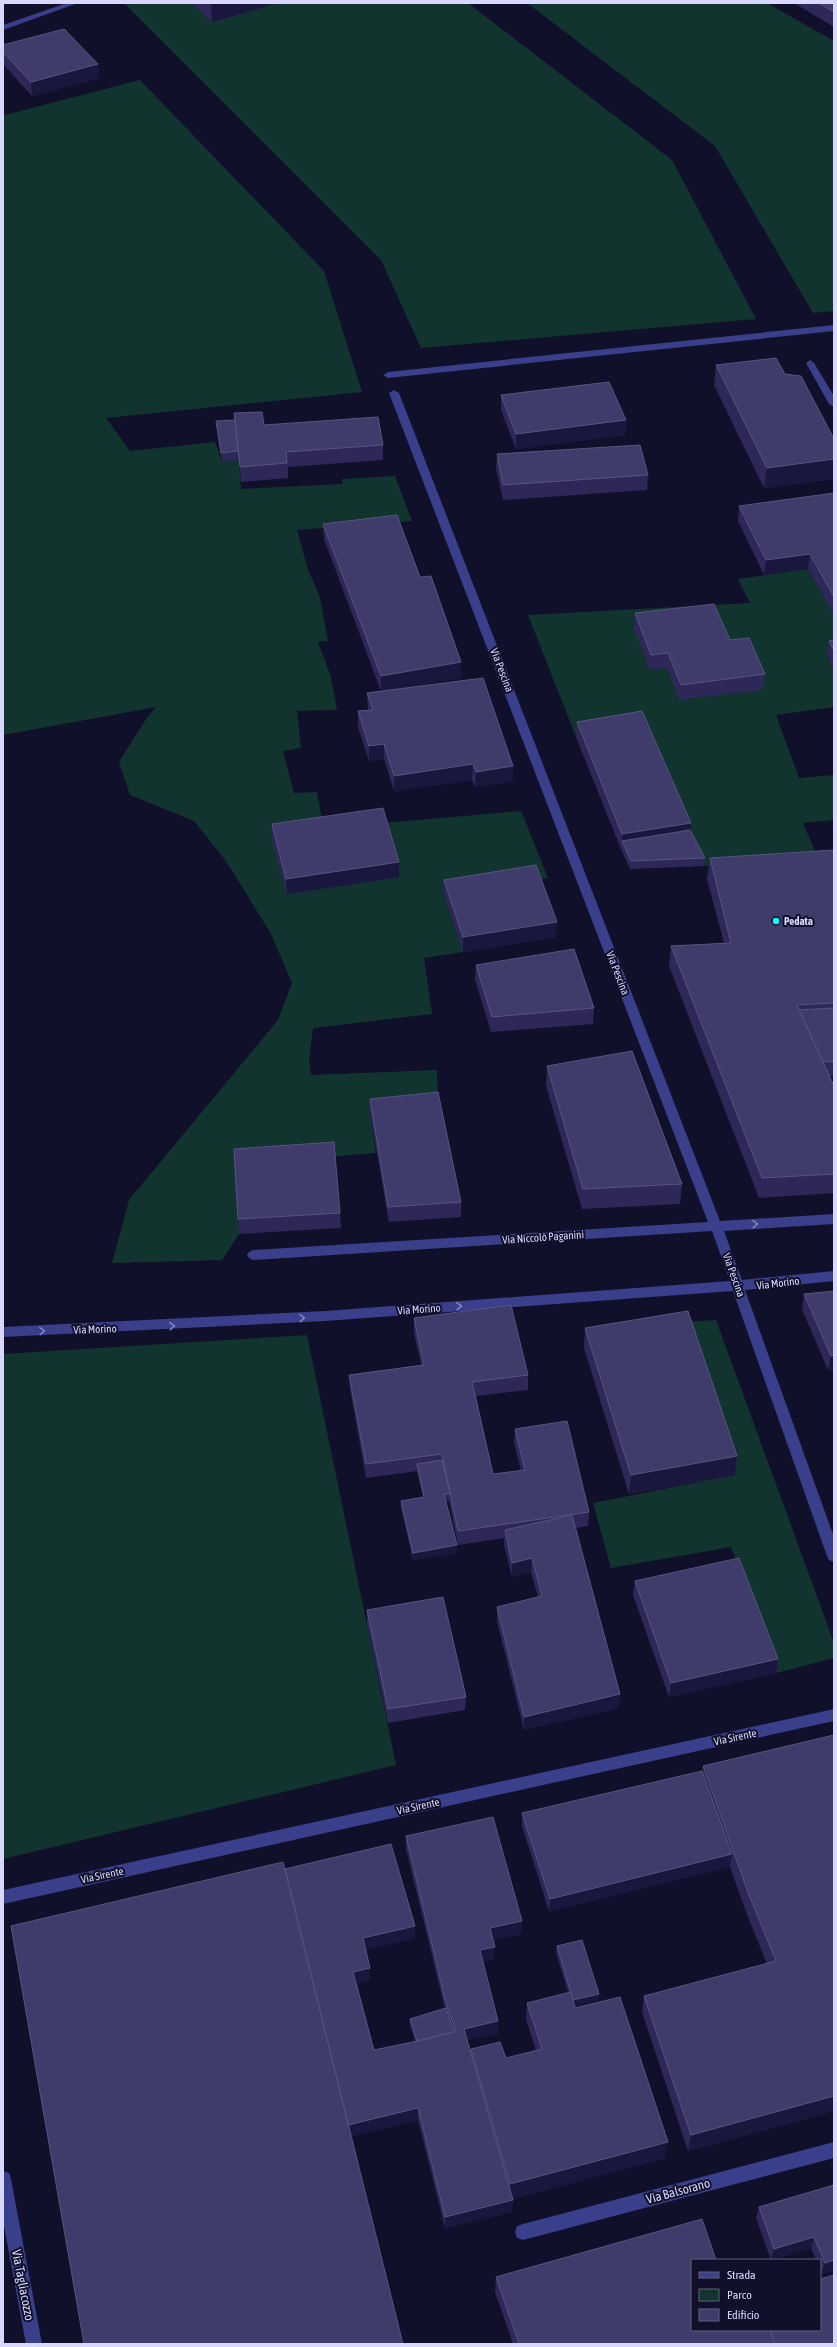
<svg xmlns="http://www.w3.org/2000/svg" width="837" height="2347" font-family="'Asap Condensed',sans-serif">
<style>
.green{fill:#12342f}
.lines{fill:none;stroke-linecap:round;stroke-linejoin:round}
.street{fill:#393f8a;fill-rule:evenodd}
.wall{fill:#2d2858}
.shaded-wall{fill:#1a173e}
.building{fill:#3f3b6a;stroke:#575481}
.oneway{stroke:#8184bf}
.poi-dot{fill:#04fffd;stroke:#11102a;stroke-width:1.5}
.labels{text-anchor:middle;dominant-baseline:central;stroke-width:4;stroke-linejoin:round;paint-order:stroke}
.street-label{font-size:11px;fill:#d8d8ff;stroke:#11102a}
.poi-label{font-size:11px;font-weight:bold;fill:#d8d8ff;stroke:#11102a;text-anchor:start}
.near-street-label{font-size:13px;fill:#d8d8ff;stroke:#11102a}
</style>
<rect width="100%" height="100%" fill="#11102a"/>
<!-- green -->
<g class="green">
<polygon points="124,3 468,3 672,160 756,319 421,348 381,260"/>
<polygon points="527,3 767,3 834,41 834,311 813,313 715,146"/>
<polygon points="140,80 324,271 362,392 106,418 130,451 215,442 222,461 239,460 241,489 343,484 342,479 395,476 412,521 297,530 308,570 320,597 328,641 318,642 331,677 337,710 286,711 297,711 301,748 283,751 294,793 317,792 324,831 287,894 399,877 383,823 521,811 548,878 444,895 463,952 424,958 432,1014 313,1028 309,1060 311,1075 437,1070 438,1107 370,1114 376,1153 235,1164 239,1234 222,1260 112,1263 129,1200 278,1020 292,983 270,932 226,861 194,821 130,795 119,762 146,719 156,707 3,735 3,114 5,115"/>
<polygon points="808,569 834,615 834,655 827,656 834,670 834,707 776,715 799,778 834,775 834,820 803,823 818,858 704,866 641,727 576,737 528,615 750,603 738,579"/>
<polygon points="716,1320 834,1643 834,1658 776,1673 731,1547 611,1568 593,1503 734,1475 686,1322"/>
<polygon points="307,1335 396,1765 3,1859 3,1354"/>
</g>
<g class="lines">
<!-- street -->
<g class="street">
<polygon points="67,3 78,3 3,30 3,25"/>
<polygon points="834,325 834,331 388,378 383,375 388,372"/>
<polygon points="810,360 814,363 834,396 834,407 829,404 806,363"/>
<polygon points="394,390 399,393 720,1221 834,1214 834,1224 724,1231 742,1280 834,1271 834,1281 745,1290 834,1537 834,1562 829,1560 827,1556 733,1291 325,1321 3,1337 3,1327 325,1311 730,1281 712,1231 253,1260 249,1258 247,1255 249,1252 253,1250 708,1222 389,393"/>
<polygon points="834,1709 834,1721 3,1904 3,1890"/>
<polygon points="834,2142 834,2158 523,2240 517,2238 515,2232 517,2226 523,2224"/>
<polygon points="3,2171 9,2173 11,2179 42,2344 26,2344 3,2221"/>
</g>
</g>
<!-- wall -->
<g class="wall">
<polygon points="191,3 279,3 212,22"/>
<polygon points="794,3 834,3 834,27"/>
<polygon points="3,45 100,78 32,96 3,64"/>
<polygon points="716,365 834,439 834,479 764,488 714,385"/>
<polygon points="501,395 626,420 625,435 516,449 501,410"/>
<polygon points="234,413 264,425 383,445 383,460 288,467 288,478 241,482 239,460 222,461 217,429 216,421 235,420"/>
<polygon points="497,454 648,475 647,490 503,500 496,469"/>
<polygon points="834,493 834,615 808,569 764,575 738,521 739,506"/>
<polygon points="323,524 420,577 461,678 382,691 513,781 475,787 472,780 394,791 384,759 369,761 358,727 358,711 368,710 367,693 381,691 324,539"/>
<polygon points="635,613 730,640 765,674 763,690 679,700 667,668 650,670 634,629"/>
<polygon points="829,641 834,650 834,670 827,656"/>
<polygon points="577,722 690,830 705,858 704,866 630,869 621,849 576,737"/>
<polygon points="272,824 399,862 399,877 287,894 272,839"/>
<polygon points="834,850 834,1076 830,1076 834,1086 834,1193 759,1198 669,966 671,946 724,943 707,879 710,858"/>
<polygon points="444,880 556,937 463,952 444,895"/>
<polygon points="476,965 594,1008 593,1024 491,1032 475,980"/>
<polygon points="547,1066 682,1184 680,1204 582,1209 546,1086"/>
<polygon points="370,1099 461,1202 461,1217 389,1222 370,1114"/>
<polygon points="340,1213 341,1228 239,1234 238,1219"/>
<polygon points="834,1291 834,1369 828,1370 802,1309 804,1294"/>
<polygon points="414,1318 528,1375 528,1390 476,1396 493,1474 521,1471 514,1443 515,1429 589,1512 588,1526 576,1528 620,1694 618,1708 524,1730 497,1621 497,1607 538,1597 531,1572 512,1577 504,1544 504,1538 458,1545 449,1501 446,1501 456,1553 413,1560 401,1508 401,1501 423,1497 417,1471 366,1478 350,1389 349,1375 421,1365 414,1333"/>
<polygon points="585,1328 737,1456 735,1475 629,1494 584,1348"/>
<polygon points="635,1581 778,1659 776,1673 669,1697 633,1595"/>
<polygon points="367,1610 466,1697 465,1710 388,1723 367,1624"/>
<polygon points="834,1735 834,2111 688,2151 642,2012 644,1996 767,1964 746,1912 730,1867 549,1911 522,1826 522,1813 702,1771 703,1766"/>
<polygon points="406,1836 522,1921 521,1934 493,1940 494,1959 483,1962 498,2034 467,2040 471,2053 471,2049 506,2058 536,2051 526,2019 527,2003 568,1992 556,1953 557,1946 599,1994 598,2000 575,2006 575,2008 665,2158 512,2199 512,2212 445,2228 418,2120 351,2136 285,1869 415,1926 415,1938 366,1950 370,1968 370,1980 357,1984 374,2050 415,2041 410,2025 410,2019 445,2009 406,1849"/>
<polygon points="834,2185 834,2270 821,2274 820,2270 820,2260 816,2260 811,2248 771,2260 756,2218 759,2207"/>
<polygon points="496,2277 692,2330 834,2344 513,2344 495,2292"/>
</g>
<!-- shaded-wall -->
<g class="shaded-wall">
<polygon points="211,3 279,3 212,22"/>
<polygon points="98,64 100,78 32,96 31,82"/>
<polygon points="626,420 625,435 516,449 516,434"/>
<polygon points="834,459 834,479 764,488 767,468"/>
<polygon points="810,554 808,569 764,575 766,560"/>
<polygon points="461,662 461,678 381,691 381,676"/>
<polygon points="384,744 384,759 369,761 369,746"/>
<polygon points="473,764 472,780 394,791 394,776"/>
<polygon points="513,766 513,781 475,787 476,772"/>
<polygon points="691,823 689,838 622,841 622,834"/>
<polygon points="399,862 399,877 287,894 286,879"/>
<polygon points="557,922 556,937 463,952 463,937"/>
<polygon points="834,1355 834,1369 828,1370 831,1356"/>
<polygon points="737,1456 735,1475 629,1494 631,1475"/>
<polygon points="457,1545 456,1553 413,1560 413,1553"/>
<polygon points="532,1558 531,1572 512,1577 512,1563"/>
<polygon points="778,1659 776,1673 669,1697 671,1683"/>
<polygon points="620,1694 618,1708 524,1730 524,1717"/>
<polygon points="732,1854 730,1867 549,1911 550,1899"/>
<polygon points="522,1921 521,1934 490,1941 490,1928"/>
<polygon points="415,1926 415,1938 364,1951 363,1938"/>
<polygon points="495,1947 494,1959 479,1963 480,1950"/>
<polygon points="370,1968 370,1980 354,1985 353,1972"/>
<polygon points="599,1994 598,2000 573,2007 573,2000"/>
<polygon points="498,2021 498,2034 464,2041 464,2029"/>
<polygon points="834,2096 834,2111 688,2151 691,2135"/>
<polygon points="418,2108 418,2120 346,2137 346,2125"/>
<polygon points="668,2142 665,2158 509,2200 510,2184"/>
<polygon points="513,2200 512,2212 445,2228 445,2217"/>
<polygon points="814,2237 811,2248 771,2260 774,2249"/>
<polygon points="834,2260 834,2270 821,2274 825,2263"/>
</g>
<!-- building -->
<g class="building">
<polygon points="819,3 834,3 834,12"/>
<polygon points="64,29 98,64 31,82 3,52 3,45"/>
<polygon points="776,358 785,374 801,376 834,439 834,459 767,468 716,365"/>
<polygon points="609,382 626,420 516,434 501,395"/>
<polygon points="262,412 264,425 378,417 383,445 286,452 287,463 240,467 234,413"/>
<polygon points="235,420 238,451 221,453 216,421"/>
<polygon points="640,445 648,475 503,485 497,454"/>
<polygon points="834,493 834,597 810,554 766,560 739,506"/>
<polygon points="397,515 420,577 431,576 461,662 381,676 323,524"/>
<polygon points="714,604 730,640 749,638 765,674 681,685 668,653 651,655 635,613"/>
<polygon points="834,640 834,650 829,641"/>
<polygon points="483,678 513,766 476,772 473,764 394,776 384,744 369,746 358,711 373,710 367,693"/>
<polygon points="642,711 691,823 622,834 577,722"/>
<polygon points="383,808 399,862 286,879 272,824"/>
<polygon points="690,830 705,858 631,861 622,841"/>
<polygon points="834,850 834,1003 797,1005 834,1086 834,1174 762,1178 671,946 731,943 710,858"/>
<polygon points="536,865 557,922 463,937 444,880"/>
<polygon points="574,949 594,1008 492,1017 476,965"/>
<polygon points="834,1008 834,1061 823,1062 799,1010"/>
<polygon points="632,1051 682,1184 583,1189 547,1066"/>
<polygon points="438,1092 461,1202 388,1207 370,1099"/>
<polygon points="334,1142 340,1213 238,1219 234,1149"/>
<polygon points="834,1291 834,1355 831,1356 804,1294"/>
<polygon points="511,1305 528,1375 472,1382 493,1474 525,1470 515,1429 567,1421 589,1512 458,1531 442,1454 366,1464 349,1375 424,1365 414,1318"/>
<polygon points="688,1311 737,1456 631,1475 585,1328"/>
<polygon points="442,1460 450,1494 444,1494 457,1545 413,1553 401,1501 424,1497 417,1464"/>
<polygon points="572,1515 620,1694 524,1717 497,1607 542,1596 532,1558 512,1563 505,1530"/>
<polygon points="739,1558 778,1659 671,1683 635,1581"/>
<polygon points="443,1597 466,1697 388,1709 367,1610"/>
<polygon points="834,1735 834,2096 691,2135 644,1996 776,1961 749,1895 703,1766"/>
<polygon points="702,1771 732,1854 550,1899 522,1813"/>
<polygon points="493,1817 522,1921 490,1928 495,1947 480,1950 498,2021 464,2029 513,2200 445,2217 418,2108 348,2125 285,1869 391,1844 415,1926 363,1938 370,1968 353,1972 374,2050 418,2041 456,2031 446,2003 406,1836"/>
<polygon points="283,1862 403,2344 84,2344 11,1926"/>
<polygon points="582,1940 599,1994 573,2000 557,1946"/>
<polygon points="571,1992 575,2008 620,1997 668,2142 510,2184 471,2049 500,2042 506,2058 542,2049 527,2003"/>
<polygon points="446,2008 454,2032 417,2041 410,2019"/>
<polygon points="834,2185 834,2260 825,2263 814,2237 774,2249 759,2207"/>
<polygon points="702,2219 716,2260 692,2260 692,2330 770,2330 775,2344 519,2344 496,2277"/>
<polygon points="834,2275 834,2344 775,2344 770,2330 820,2330 820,2279"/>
</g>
<!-- one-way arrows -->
<defs><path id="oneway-chevron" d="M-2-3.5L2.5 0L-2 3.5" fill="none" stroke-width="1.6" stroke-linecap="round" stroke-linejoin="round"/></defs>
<g class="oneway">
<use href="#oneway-chevron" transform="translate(755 1224) rotate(-3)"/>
<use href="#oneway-chevron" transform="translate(459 1306) rotate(-4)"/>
<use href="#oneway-chevron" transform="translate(302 1318) rotate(-4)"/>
<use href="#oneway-chevron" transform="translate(172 1326) rotate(-4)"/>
<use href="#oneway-chevron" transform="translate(42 1331) rotate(-2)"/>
</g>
<!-- markers -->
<circle class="poi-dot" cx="776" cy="921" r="4"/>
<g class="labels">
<!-- street labels -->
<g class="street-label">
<text transform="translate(502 670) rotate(69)">Via Pescina</text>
<text transform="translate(618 973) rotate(69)">Via Pescina</text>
<text transform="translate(543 1237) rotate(-4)">Via Niccolò Paganini</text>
<text transform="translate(734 1275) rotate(70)">Via Pescina</text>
<text transform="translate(778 1283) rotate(-7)">Via Morino</text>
<text transform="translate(419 1309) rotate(-4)">Via Morino</text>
<text transform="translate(95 1329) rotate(-2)">Via Morino</text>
<text transform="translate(735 1737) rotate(-12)">Via Sirente</text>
<text transform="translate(418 1806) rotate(-12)">Via Sirente</text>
<text transform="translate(102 1875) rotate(-12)">Via Sirente</text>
</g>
<!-- poi labels -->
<g class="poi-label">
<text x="784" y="921">Pedata</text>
</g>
<!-- near-street labels -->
<g class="near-street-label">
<text transform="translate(678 2191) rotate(-15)">Via Balsorano</text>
<text transform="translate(23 2285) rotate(79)">Via Tagliacozzo</text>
</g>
</g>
<!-- border -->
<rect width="837" height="2347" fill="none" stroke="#d8d8ff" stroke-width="8"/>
<!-- legend -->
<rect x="691" y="2259" width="130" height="72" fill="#11102a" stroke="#61607f"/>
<rect x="699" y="2272" width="20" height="6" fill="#393f8a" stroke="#61607f"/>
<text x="727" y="2279" font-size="12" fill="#d8d8ff">Strada</text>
<rect x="699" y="2289" width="20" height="12" fill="#12342f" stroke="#61607f"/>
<text x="727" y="2299" font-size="12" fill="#d8d8ff">Parco</text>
<rect x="699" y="2309" width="20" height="12" fill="#3f3b6a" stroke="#61607f"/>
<text x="727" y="2319" font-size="12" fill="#d8d8ff">Edificio</text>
</svg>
